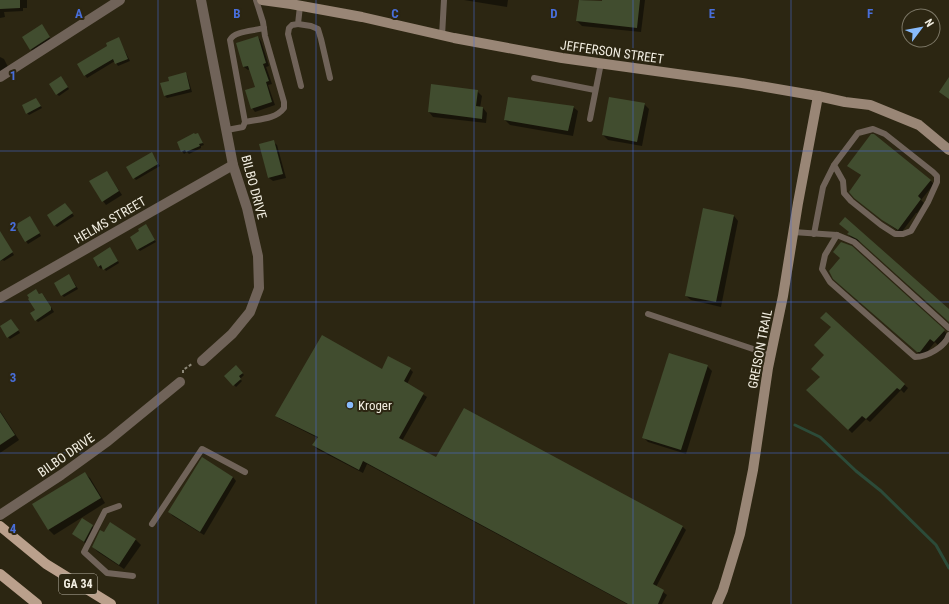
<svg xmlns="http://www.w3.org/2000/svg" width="949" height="604" font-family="'Roboto Condensed',sans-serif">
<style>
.shadow{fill:#0007}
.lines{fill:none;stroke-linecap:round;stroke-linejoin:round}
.stream{stroke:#2c4b39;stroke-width:3}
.building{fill:#414d2f}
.path{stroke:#8d8878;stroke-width:2;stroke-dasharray:3 2;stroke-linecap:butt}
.lane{stroke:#706359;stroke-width:6}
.street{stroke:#706359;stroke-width:10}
.secondary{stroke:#998676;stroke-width:10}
.primary{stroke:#baa08c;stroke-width:10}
.grid{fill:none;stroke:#486eda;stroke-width:1;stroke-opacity:0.55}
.poi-dot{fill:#88bbfc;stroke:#2c2612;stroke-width:1.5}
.labels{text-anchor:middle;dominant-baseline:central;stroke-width:4;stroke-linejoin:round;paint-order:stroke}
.shield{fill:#2c2612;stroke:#b7b2a4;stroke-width:1}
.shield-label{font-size:12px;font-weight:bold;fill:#f2eee2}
.street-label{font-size:13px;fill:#f2eee2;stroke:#2c2612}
.poi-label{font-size:13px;fill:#f2eee2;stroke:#2c2612;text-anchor:start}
.grid-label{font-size:13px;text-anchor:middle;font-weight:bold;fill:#486eda;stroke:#2c2612;stroke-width:4;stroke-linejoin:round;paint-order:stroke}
</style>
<rect width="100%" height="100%" fill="#2c2612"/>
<!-- shadow -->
<g class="shadow">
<polygon points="0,0 27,0 27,8 23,8 23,11 4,12 5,17 0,18"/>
<polygon points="464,0 508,0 507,7"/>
<polygon points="580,0 603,2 603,0 645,0 641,32 582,26 577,21"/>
<polygon points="44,28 51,40 33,52 31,49"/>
<polygon points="258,37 261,41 269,66 266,67 272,84 268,85 275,105 255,112 252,108 256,88 250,69 248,70 244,67 237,44"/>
<polygon points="118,38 130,61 118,66 115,61 87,78 78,64 108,46"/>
<polygon points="0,57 4,59 8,67 0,73"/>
<polygon points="185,73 187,75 192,92 167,98 165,96"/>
<polygon points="63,80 69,89 59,96 57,94"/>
<polygon points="477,91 482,96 480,108 483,108 487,113 486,123 433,117 429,112"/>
<polygon points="36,99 42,108 29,115 27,113"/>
<polygon points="644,104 649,109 642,146 608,140 603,135"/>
<polygon points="573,107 578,111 573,136 510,125 505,120"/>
<polygon points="198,134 204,145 201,146 201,148 189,154 187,152 184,154 182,151 195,135"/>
<polygon points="273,142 277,145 286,178 273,181 269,178 260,145"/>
<polygon points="153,155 160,166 136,180 134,178"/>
<polygon points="849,166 930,180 934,184 921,200 924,203 917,213 916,213 901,233 887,223 859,201 862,176"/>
<polygon points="107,172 122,195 106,205 103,201"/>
<polygon points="65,204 74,216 57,227 55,225"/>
<polygon points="734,216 738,221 721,307 691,300 686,296"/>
<polygon points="32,220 41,236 28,244 16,226"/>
<polygon points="146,226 156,242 140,251 138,249"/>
<polygon points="850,232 949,311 949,321 863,243 853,239 848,234"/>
<polygon points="0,233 14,255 4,261 3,260 0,261"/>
<polygon points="112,251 119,263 106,271 103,267 101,269 99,267 94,259"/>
<polygon points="71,278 78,289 64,297 62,295"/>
<polygon points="839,283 944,331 948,335 938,345 935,342 924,356 922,356"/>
<polygon points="36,290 40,295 44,296 54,312 38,322 36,320"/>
<polygon points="826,313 908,388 904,393 901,390 870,422 866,419 852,433 808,390 821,377 832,328"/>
<polygon points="13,322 20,333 10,339 8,337"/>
<polygon points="707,366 712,371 686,454 648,442 643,437"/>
<polygon points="236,367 244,375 240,379 242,381 236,387 226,376"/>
<polygon points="410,369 413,372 407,384 427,397 402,441 437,459 464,410 683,527 686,530 656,587 667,595 662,604 627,604 367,464 363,473 317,449 313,445 318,438 280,419 276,416 382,371"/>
<polygon points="0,411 19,440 0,453"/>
<polygon points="85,474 90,478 105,503 54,535 49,530 34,505"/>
<polygon points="233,477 236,481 204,535 173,516 169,512"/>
<polygon points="111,523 136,540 141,545 124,569 98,552 93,547"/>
<polygon points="92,526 97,531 89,546 73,534"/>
</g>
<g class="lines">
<!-- stream -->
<polyline class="stream" points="795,425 820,437 856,471 881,491 936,545 949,568"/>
</g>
<!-- building -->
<g class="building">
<polygon points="0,0 20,0 20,8 0,9"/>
<polygon points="579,0 602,1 602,0 640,0 637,28 576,21"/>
<polygon points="42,24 50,37 30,50 22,37"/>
<polygon points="258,36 266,63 263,64 269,81 266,82 272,102 251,109 245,90 255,87 248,66 243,67 236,43"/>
<polygon points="119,37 128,59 115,64 113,59 84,76 77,64 107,46 106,43"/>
<polygon points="186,72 190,89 164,96 160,83 169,81 168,77"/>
<polygon points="61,76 68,87 56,95 49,84"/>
<polygon points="949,77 949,99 939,92"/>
<polygon points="431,84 478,90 476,106 483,107 482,119 428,112"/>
<polygon points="508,97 574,106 568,131 504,120"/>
<polygon points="609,97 645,103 637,142 602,135"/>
<polygon points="36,98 41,106 26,114 22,105"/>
<polygon points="194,133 195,134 198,133 203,143 199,144 200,146 186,152 185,150 181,152 177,142"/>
<polygon points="871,134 874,134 931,180 918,196 921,199 898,230 882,220 854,198 849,192 861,175 847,166"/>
<polygon points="274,140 283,174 268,178 259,144"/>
<polygon points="152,152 158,164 133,179 126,167"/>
<polygon points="107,171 119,191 102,202 89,181"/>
<polygon points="65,203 73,213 54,226 47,215"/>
<polygon points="703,208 734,215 716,302 685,296"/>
<polygon points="30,216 40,233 25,242 15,225"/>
<polygon points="845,217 949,309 949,322 857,239 847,234 849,232 839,224"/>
<polygon points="146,224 155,240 137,250 130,237 139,231 138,229"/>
<polygon points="0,231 13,252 0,261"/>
<polygon points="841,242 852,246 945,330 934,342 930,339 920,352 917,352 833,279 829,271 840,258 833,252"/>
<polygon points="110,247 118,261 103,270 101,265 98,267 93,258"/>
<polygon points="69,274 76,287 61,296 54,283"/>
<polygon points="36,289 39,294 42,293 51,307 51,310 35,321 30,313 35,310 28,299 29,298 27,295"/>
<polygon points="826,312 905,384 900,390 897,388 866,419 862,416 848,430 806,390 820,377 811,369 824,355 814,345 831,327 820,318"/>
<polygon points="11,319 19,330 7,338 0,326"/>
<polygon points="322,335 382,369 388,356 411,368 404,381 424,393 399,438 436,457 464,408 683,526 653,584 664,590 658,604 628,604 363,461 359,470 312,445 318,437 275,416"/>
<polygon points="669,353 708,365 681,450 642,438"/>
<polygon points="236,365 243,373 239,376 241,379 233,386 224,376"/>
<polygon points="0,412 15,435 0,445"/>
<polygon points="202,457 233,477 200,532 168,512"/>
<polygon points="85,472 101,498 48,530 32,504"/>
<polygon points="82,518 93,525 84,542 72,534"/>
<polygon points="110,522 136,539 119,565 92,547 100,530 104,532"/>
</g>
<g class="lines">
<!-- path -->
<polyline class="path" points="183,373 183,370 192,364"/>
<!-- lane -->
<g class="lane">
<polyline points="300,6 298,24 292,25 289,28 288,34 301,86"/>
<polyline points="298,24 311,26 318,29 321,39 330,78"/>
<polyline points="442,36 444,0"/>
<polyline points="534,78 595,90"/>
<polyline points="590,119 601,63"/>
<path d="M245,122C258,119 275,120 284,108V102L265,36L263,22L256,0"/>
<path d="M227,130L243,127L245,122L230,40C234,31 254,31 264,28"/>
<polyline points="793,232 837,235 854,242 949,328"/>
<polyline points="814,234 823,187 834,165 858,133 873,129 885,134 933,172 937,176 937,182 928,202 911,231 903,234 895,234 881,225 851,201 844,193 843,181 834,165"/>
<path d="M837,235L825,255L822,269L830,282L915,357C927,357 945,347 949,335"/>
<polyline points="648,314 771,355"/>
<polyline points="119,506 105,511 84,552 107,573 133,576"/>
<polyline points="152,524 202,449 245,472"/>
</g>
<!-- street -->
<g class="street">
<polyline points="201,0 233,165 247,208 258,256 259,288 250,312 232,334 202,361"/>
<polyline points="0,77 120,0"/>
<polyline points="0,298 233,165"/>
<polyline points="0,515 61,475 108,441 180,382"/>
</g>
<!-- secondary -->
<g class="secondary">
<polyline points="262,0 291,4 362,17 454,38 562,58 742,83 818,96 845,102 870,105 919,125 949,150"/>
<polyline points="717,604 723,590 740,534 753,470 768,368 783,296 798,203 818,96"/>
</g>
<!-- primary -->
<g class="primary">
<polyline points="0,526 46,564 111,604"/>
<polyline points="0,574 37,604"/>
</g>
</g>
<!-- grid -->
<path class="grid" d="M158,0V604M316,0V604M474,0V604M633,0V604M791,0V604M0,151H949M0,302H949M0,453H949"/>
<!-- markers -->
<circle class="poi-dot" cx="350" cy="405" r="4"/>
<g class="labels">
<!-- shield labels -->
<rect class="shield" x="59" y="574" width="38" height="20" rx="3"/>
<g class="shield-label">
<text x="78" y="584">GA 34</text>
</g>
<!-- street labels -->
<g class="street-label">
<text transform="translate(612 52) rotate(8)">JEFFERSON STREET</text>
<text transform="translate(254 187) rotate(75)">BILBO DRIVE</text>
<text transform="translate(110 220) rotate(-30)">HELMS STREET</text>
<text transform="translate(760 349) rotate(-79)">GREISON TRAIL</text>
<text transform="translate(66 455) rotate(-35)">BILBO DRIVE</text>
</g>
<!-- poi labels -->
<g class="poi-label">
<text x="358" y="405">Kroger</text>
</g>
</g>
<g class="grid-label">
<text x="79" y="18">A</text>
<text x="237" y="18">B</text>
<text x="395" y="18">C</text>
<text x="554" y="18">D</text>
<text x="712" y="18">E</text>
<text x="870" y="18">F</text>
<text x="13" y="80">1</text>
<text x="13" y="231">2</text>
<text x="13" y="382">3</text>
<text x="13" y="533">4</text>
</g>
<!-- north arrow -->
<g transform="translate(921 28) rotate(58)"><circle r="19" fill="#2c2612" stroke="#7b7665"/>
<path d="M0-3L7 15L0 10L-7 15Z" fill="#88bbfc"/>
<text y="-6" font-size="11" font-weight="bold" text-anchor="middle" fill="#f2eee2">N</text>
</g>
</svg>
